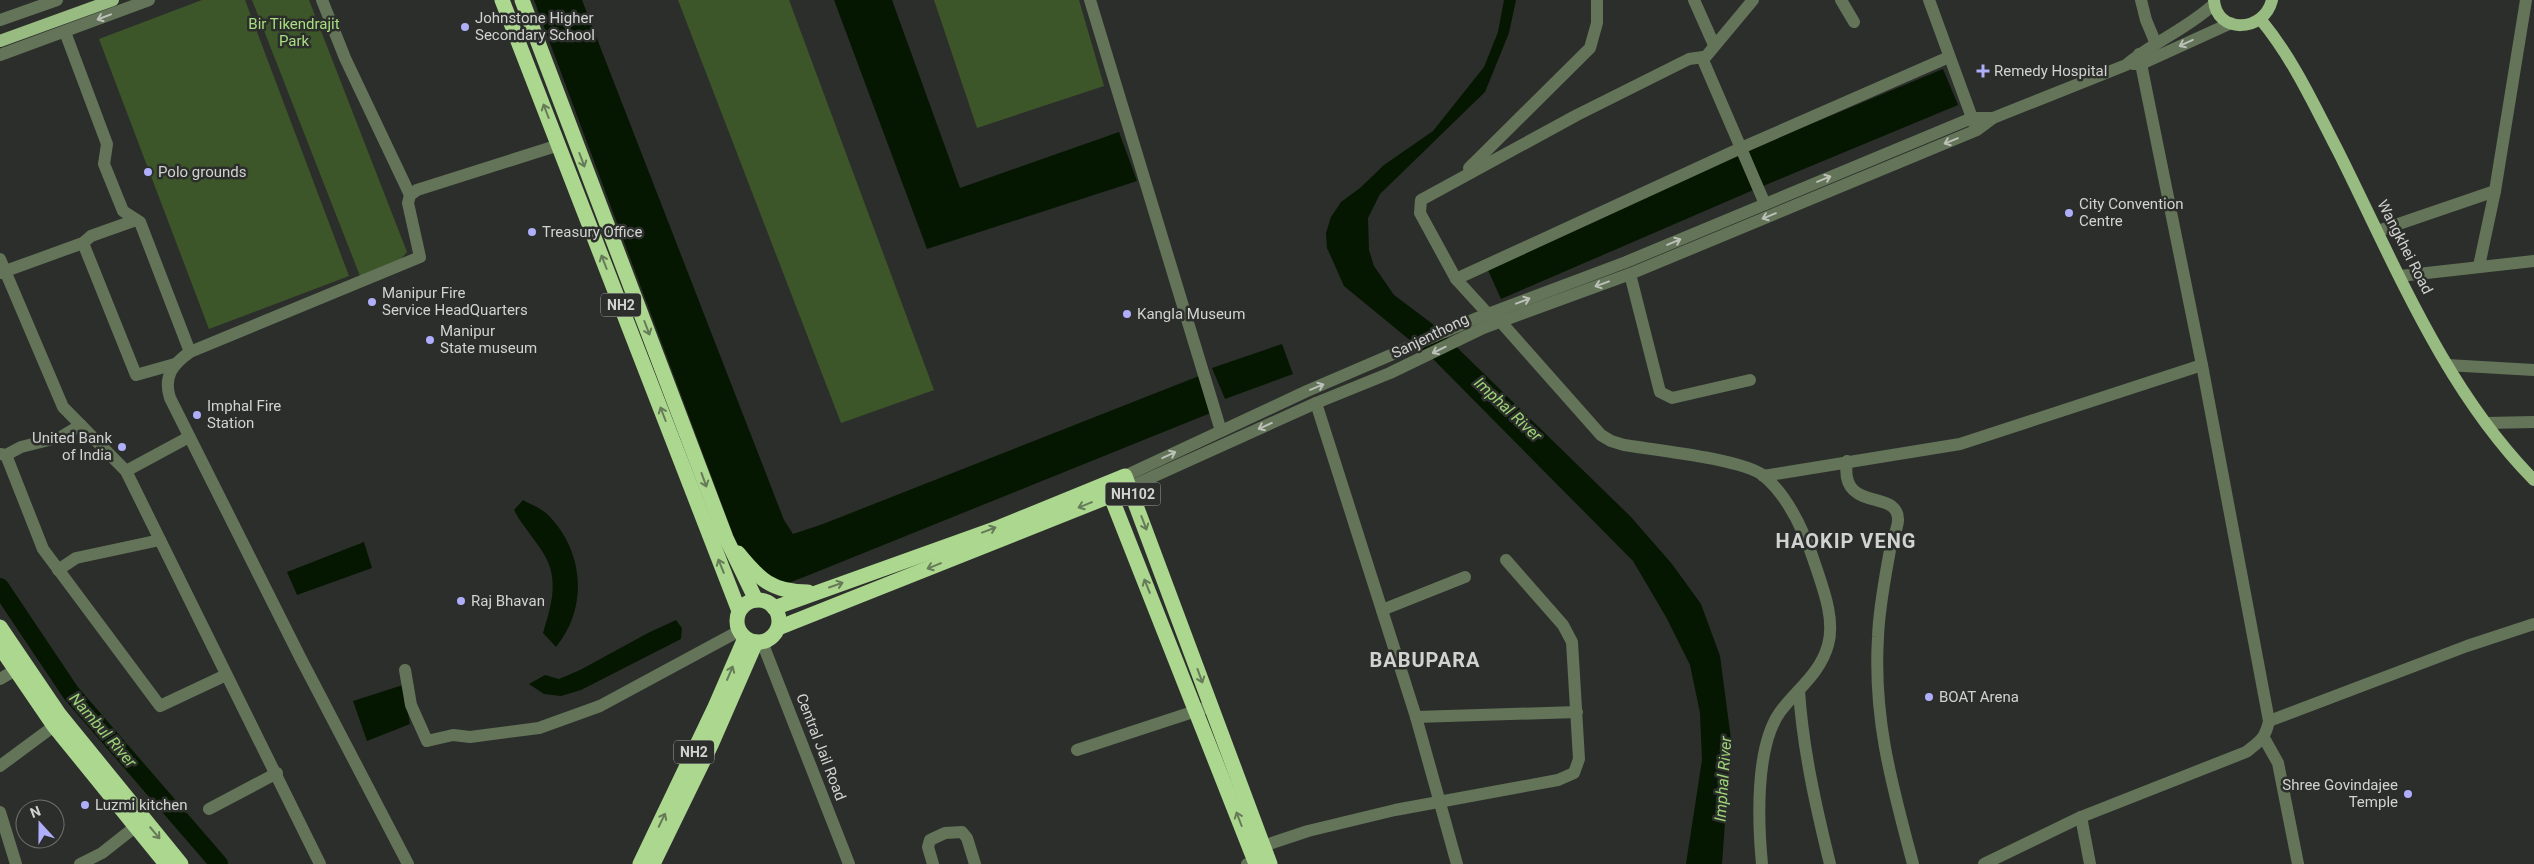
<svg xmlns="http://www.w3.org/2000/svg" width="2534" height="864" font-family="Roboto,sans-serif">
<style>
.green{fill:#3c5629}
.water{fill:#051700}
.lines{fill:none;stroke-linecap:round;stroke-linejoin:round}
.river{stroke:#051700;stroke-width:18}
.minor{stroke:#637458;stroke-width:12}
.major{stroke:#97bb80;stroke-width:12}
.highway{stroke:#acd78f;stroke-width:15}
.oneway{stroke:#bbc0b9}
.oneway2{stroke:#667a58}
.poi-dot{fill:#afaefa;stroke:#2c2e2b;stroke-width:2}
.labels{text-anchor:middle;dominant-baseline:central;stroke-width:5;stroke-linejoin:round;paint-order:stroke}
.shield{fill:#2c2e2b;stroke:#a0a29f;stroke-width:1}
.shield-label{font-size:14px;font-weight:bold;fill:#d1d3d1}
.poi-label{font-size:15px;fill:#d1d3d1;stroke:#2c2e2b;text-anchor:start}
.park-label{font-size:15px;fill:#a8df81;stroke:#2c2e2b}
.street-label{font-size:15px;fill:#d1d3d1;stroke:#2c2e2b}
.water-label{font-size:16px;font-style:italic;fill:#9dd476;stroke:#2c2e2b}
.district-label{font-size:20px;font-weight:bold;letter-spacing:1px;fill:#d1d3d1;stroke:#2c2e2b}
</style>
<rect width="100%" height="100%" fill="#2c2e2b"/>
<!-- green -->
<g class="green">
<polygon points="202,0 245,0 349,276 209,329 99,39"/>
<polygon points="252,0 309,0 407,252 400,260 360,276"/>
<polygon points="678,0 789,0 934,390 841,423"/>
<polygon points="934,0 1079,0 1104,86 977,128"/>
</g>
<!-- water -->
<g class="water">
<polygon points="534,0 582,0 784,520 793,534 823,524 1199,376 1213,412 814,573 786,584 773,581 737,545"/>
<polygon points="834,0 892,0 960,188 1119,132 1137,181 927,249"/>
<polygon points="1504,0 1516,0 1509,33 1485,92 1380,194 1368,218 1369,250 1374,266 1394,295 1434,325 1631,517 1672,564 1701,604 1720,656 1731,739 1722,864 1686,864 1702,760 1700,713 1690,665 1666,617 1633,561 1434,360 1344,286 1327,248 1326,233 1331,217 1341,202 1360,188 1384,165 1433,131 1484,67 1498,32"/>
<polygon points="1943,69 1958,105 1751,191 1501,299 1487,268 1734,156"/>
<polygon points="1282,344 1293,374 1225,399 1212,368"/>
<path d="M523,500C530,504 540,508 546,513C584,549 589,607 556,647L543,633C550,609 558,586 548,562C540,544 523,528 514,510Z"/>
<polygon points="364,542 372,568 297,595 287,572"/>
<polygon points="676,620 682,628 681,639 581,690 561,696 544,694 529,684 545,675 559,679 580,670 648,633"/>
<polygon points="403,685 410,724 367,741 353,701"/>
</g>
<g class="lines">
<!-- river -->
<polyline class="river" points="0,587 71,693 219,864"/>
<!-- minor -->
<g class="minor">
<polyline points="322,0 345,58 410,195"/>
<polyline points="1090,0 1221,431"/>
<polyline points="1694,0 1714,45"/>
<polyline points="1753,0 1703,60 1765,204"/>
<polyline points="1841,0 1854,22"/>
<polyline points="1929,0 1975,126"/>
<polyline points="2141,0 2146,20 2156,44"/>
<polyline points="0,20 57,0"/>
<polyline points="65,32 107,144 104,164 123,211 140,222 190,352"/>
<polyline points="0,55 149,0"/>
<polyline points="1703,57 1689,59 1577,115 1421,200 1420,213 1456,279 1741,148 1949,57"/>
<polyline points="2133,64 2141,64 2231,23"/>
<polyline points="1469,168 1590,48 1597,23 1597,0"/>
<polyline points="2378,231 2495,191 2526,0"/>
<polyline points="83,243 91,236 136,220"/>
<polyline points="0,259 63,407 126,471 320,864"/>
<polyline points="2479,266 2495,191"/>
<polyline points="0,273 83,243 136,375 175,364"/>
<polyline points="1630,274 1660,392 1672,398 1750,380"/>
<polyline points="2400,276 2534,261"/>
<path d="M1456,279L1488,314L1500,321L1601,435L1611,441L1624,445C1655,450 1743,459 1764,476C1790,498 1806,536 1816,567C1824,591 1835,620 1828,645C1820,674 1797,689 1780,712C1755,747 1758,823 1762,864"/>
<polyline points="2447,365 2534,370"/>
<polyline points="1316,403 1416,717 1457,864"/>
<polyline points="2486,423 2534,422"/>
<polyline points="0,454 6,455 21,447 61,437 81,425"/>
<polyline points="6,455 43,549 160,706 226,675"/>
<path d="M1847,461C1839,515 1900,487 1898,521C1897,531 1892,540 1890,550C1885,578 1879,608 1878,637C1873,719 1892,785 1913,864"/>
<polyline points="126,471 189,437"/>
<polyline points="1125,476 1307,391 1477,318 1626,262 1972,118 1993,118"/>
<polyline points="1763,476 1960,444 2202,365"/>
<path d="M1130,487L1316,403L1390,373L1483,328L1630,274L1977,130L1993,118L2126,65C2153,42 2187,29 2214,4"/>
<polyline points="58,570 76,558 160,540"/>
<polyline points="1382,610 1465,577"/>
<polyline points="762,642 849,864"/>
<polyline points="405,670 411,705 427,741 453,735 470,737 539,728 600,706 739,631"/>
<polyline points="0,679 24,665"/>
<path d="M1799,691C1803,750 1816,807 1830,864"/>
<polyline points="1416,717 1577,712"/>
<polyline points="2269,721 2467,646 2534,624"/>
<polyline points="2264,738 2278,763 2298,864"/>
<polyline points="1077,750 1211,706"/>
<polyline points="0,766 54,726"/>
<polyline points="209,809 277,773"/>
<polyline points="0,812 16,864"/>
<polyline points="2081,817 2090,864"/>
<polyline points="80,864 102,853 135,827"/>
<path d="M408,864L300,657L170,398C163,376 173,364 190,352L420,257L408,203L410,195L417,190L559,145"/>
<polyline points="933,864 928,847 930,840 945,833 962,832 967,838 975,864"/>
<polyline points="1247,864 1255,861 1263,846 1308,831 1395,810 1558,780 1574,773 1579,759 1572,642 1563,625 1506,560"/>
<path d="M1984,864L2081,817L2246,752C2260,741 2265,739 2269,721L2202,365L2139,54"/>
</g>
<!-- major -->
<g class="major">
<path d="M2214,0C2216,34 2264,33 2272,0"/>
<path d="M2261,20C2294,60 2315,107 2339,153C2395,265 2445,390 2534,480"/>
<polyline points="0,41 113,0"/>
</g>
<!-- highway -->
<g class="highway">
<polyline points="502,0 739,611"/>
<polyline points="522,0 726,538 756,600"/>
<polyline points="1106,484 1256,864"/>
<path d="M738,553C759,579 772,592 808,592"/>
<circle cx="758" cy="621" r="21"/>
<polyline points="774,608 1000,527 1125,476 1270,864"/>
<polyline points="0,627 59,714 181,864"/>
<polyline points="778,628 1120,492"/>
<polyline points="0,647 54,726 166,864"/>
<polyline points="640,864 715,707 745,638"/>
<polyline points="653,864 711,745 756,642"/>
</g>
</g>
<!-- one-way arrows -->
<defs><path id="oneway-shaft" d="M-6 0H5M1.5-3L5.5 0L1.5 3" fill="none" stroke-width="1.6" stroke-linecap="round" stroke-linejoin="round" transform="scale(1.25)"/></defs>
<g class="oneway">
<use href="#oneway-shaft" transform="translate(104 17) rotate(159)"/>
<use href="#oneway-shaft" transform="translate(2186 43) rotate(155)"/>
<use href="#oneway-shaft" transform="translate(1951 141) rotate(158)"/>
<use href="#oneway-shaft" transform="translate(1824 179) rotate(-22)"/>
<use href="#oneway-shaft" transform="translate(1769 216) rotate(158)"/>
<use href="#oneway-shaft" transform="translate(1674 242) rotate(-23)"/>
<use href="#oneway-shaft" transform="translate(1602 284) rotate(160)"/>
<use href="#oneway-shaft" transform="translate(1523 301) rotate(-21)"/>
<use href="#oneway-shaft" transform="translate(1439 350) rotate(154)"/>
<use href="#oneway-shaft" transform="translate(1317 387) rotate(-22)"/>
<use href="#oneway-shaft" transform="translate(1265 426) rotate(156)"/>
<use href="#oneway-shaft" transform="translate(1169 455) rotate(-25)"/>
</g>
<g class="oneway2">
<use href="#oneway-shaft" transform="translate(546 111) rotate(-111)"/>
<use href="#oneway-shaft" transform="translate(582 160) rotate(69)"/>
<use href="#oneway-shaft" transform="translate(604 262) rotate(-111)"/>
<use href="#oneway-shaft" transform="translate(647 328) rotate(69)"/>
<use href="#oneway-shaft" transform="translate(663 414) rotate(-111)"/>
<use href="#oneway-shaft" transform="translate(704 480) rotate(70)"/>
<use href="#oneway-shaft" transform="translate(1085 505) rotate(158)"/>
<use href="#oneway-shaft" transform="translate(1144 523) rotate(69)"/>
<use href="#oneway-shaft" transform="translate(989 530) rotate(-21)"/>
<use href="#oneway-shaft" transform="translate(721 566) rotate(-112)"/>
<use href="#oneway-shaft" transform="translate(934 566) rotate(158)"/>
<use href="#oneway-shaft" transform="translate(836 585) rotate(-19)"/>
<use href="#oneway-shaft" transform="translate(1147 586) rotate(-112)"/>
<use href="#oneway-shaft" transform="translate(730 673) rotate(-67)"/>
<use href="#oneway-shaft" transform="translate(1200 676) rotate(70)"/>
<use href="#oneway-shaft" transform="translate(1239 819) rotate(-111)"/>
<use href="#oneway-shaft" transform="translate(662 820) rotate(-64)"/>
<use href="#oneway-shaft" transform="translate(155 833) rotate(50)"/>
</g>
<!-- markers -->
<g class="poi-dot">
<circle cx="465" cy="27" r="5"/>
<path d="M1980.5 63.5h5v5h5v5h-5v5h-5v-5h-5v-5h5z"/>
<circle cx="148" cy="172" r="5"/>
<circle cx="2069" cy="213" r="5"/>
<circle cx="532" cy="232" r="5"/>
<circle cx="372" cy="302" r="5"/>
<circle cx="1127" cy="314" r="5"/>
<circle cx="430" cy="340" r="5"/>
<circle cx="197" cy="415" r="5"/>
<circle cx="122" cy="447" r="5"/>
<circle cx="461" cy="601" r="5"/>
<circle cx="1929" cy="697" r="5"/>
<circle cx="2408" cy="794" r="5"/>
<circle cx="85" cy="805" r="5"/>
</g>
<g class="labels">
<!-- shield labels -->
<g class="shield">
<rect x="601" y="293.5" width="40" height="23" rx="4"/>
<rect x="1105.5" y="482.5" width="55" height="23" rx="4"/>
<rect x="674" y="740.5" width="40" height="23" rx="4"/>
</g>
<g class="shield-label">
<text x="621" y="305">NH2</text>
<text x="1133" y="494">NH102</text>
<text x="694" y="752">NH2</text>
</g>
<!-- poi labels -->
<g class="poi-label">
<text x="475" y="18">Johnstone Higher<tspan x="475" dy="17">Secondary School</tspan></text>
<text x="1994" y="71">Remedy Hospital</text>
<text x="158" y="172">Polo grounds</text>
<text x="2079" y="204">City Convention<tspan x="2079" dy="17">Centre</tspan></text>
<text x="542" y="232">Treasury Office</text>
<text x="382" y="293">Manipur Fire<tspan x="382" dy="17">Service HeadQuarters</tspan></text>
<text x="1137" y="314">Kangla Museum</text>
<text x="440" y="331">Manipur<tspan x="440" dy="17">State museum</tspan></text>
<text x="207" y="406">Imphal Fire<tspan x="207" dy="17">Station</tspan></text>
<text x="112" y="438" text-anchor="end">United Bank<tspan x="112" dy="17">of India</tspan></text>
<text x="471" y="601">Raj Bhavan</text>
<text x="1939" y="697">BOAT Arena</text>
<text x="2398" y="785" text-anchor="end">Shree Govindajee<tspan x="2398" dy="17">Temple</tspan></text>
<text x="95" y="805">Luzmi kitchen</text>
</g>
<!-- park labels -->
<g class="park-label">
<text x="294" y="24">Bir Tikendrajit<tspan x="294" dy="17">Park</tspan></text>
</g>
<!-- street labels -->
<g class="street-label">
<text transform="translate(2405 247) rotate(63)">Wangkhei Road</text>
<text transform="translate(1430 336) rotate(-26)">Sanjenthong</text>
<text transform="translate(821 747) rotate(69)">Central Jail Road</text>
</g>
<!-- water labels -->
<g class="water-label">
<text transform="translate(1508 409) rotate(43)">Imphal River</text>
<text transform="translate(103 730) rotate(49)">Nambul River</text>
<text transform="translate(1723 779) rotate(-86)">Imphal River</text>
</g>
<!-- district labels -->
<g class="district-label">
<text x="1846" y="541">HAOKIP VENG</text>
<text x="1425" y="660">BABUPARA</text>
</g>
</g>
<!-- north arrow -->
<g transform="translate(40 824) rotate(339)"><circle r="24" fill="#2c2e2b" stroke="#6e706d"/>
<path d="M0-4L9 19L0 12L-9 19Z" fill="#afaefa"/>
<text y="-8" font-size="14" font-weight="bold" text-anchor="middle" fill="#d1d3d1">N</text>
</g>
</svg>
